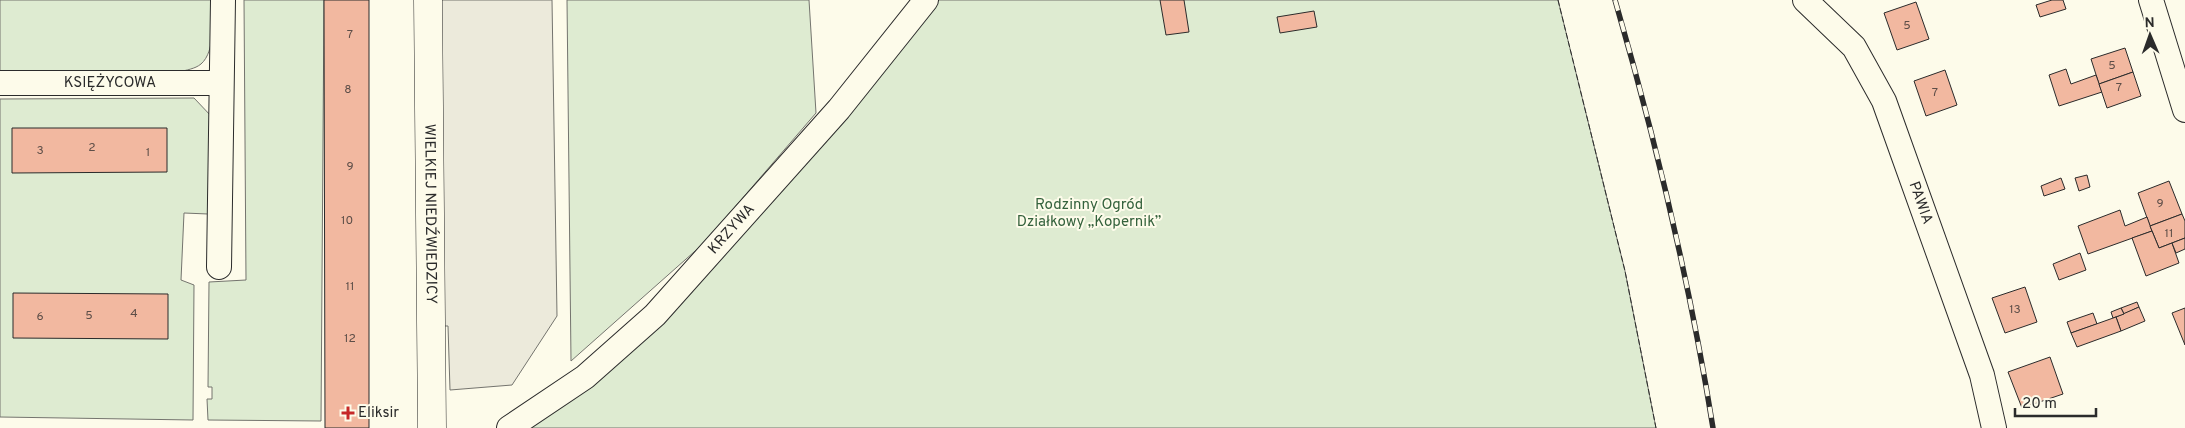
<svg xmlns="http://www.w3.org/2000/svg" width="2185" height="428" font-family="Overpass,sans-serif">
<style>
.green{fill:#deebd1;stroke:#74746e}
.parking{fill:#eceadb;stroke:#74746e}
.building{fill:#f2b8a0;stroke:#2b2b2b}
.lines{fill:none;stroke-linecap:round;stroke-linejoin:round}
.street-casing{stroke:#2b2b2b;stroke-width:26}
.secondary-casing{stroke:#2b2b2b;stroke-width:29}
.street{stroke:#fdfbea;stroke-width:24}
.secondary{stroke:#fdfbea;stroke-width:28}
.rail-casing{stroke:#2b2b2b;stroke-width:5.5}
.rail{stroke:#fdfbea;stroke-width:4;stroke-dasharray:11;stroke-linecap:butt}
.fence{stroke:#2b2b2b;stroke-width:1;stroke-dasharray:6 2.5;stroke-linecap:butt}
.poi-dot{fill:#c62828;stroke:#fdfbea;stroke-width:2}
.labels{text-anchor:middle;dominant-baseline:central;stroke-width:4;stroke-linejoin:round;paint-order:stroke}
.number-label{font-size:12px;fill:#5d4e48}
.street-label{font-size:15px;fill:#2b2b2b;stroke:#fdfbea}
.park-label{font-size:15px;fill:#34623c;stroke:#fdfbea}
.poi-label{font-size:15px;fill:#2b2b2b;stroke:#fdfbea;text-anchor:start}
</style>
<rect width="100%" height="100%" fill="#fdfbea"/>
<!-- green -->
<g class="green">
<path d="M0,0H213C212,18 216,51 201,64C195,69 186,70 179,72L0,71Z"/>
<polygon points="244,0 324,0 321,421 208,420 207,399 212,399 212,387 208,387 209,282 246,280"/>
<polygon points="567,0 809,0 816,113 703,244 571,361"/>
<polygon points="939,0 1558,0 1625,271 1656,428 523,428 609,368"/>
<polygon points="194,98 212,117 208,214 184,213 181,280 194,285 193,420 0,417 0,99"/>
</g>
<!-- parking -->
<polygon class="parking" points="427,0 552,0 557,316 512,385 450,390 448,326 431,326"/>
<!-- building -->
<g class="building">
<polygon points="324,0 369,0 369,428 325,428"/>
<polygon points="1160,0 1184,0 1189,32 1166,35"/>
<polygon points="2052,0 2063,0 2066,9 2040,17 2036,5"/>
<polygon points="1916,2 1929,39 1897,50 1884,13"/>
<polygon points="1314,11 1317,27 1280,33 1277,17"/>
<polygon points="2125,48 2133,72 2099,84 2091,59"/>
<polygon points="2066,69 2071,84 2096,75 2102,92 2059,106 2049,75"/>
<polygon points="1945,70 1957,105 1926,116 1914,81"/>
<polygon points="2133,72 2141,96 2107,108 2099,84"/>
<polygon points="12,128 167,128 167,172 12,173"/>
<polygon points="2087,175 2090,187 2079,191 2075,178"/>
<polygon points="2061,178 2065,189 2044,196 2041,186"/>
<polygon points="2169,181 2182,214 2150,226 2138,193"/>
<polygon points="2120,210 2125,226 2147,217 2152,231 2088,254 2078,226"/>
<polygon points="2182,214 2185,221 2185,238 2159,248 2150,226"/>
<polygon points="2152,231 2159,248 2172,243 2179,263 2146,276 2132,238"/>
<polygon points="2185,238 2185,249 2176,253 2172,243"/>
<polygon points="2080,253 2086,270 2059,280 2053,264"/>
<polygon points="2025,287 2037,322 2005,333 1992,298"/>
<polygon points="13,293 168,294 168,339 13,338"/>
<polygon points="2137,302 2139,307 2124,314 2121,308"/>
<polygon points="2139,307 2145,321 2121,331 2116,317"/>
<polygon points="2121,308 2124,314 2113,318 2111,312"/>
<polygon points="2185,308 2185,345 2172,313"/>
<polygon points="2093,313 2097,324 2071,333 2067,322"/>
<polygon points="2116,317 2121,331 2077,347 2071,333"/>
<polygon points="2050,357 2063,394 2022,408 2008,372"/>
</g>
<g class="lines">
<defs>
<g id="street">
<path id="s1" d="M1805,0L1854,47L1884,101L1982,375L1994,428"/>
<polyline points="2151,0 2185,110"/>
<path id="s2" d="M0,83H221"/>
<polyline points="219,267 223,0"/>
<path id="s3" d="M509,428L585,377L655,315L839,109L926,0"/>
</g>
<g id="secondary">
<path id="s4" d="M428,0L432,428"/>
</g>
</defs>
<!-- street casing -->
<use href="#street" class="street-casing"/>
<!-- secondary casing -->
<use href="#secondary" class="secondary-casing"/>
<!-- street -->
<use href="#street" class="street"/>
<!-- secondary -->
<use href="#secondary" class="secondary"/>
<defs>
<path id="rail" d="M1615,0C1656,141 1690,284 1713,428"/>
</defs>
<!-- rail casing -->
<use href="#rail" class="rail-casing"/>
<!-- rail -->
<use href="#rail" class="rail"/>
<!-- fence -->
<polyline class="fence" points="1558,0 1625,271 1656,428"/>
</g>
<!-- markers -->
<path class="poi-dot" d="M345.5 405.5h5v5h5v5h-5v5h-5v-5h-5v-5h5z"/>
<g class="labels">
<!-- number labels -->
<g class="number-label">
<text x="1907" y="26">5</text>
<text x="350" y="35">7</text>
<text x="2112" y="66">5</text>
<text x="2119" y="88">7</text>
<text x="348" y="90">8</text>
<text x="1935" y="93">7</text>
<text x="92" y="148">2</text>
<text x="40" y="151">3</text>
<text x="148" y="153">1</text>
<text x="350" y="167">9</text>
<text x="2160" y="204">9</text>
<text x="347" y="221">10</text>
<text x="2169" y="234">11</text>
<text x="350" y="287">11</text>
<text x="2015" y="310">13</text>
<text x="134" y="314">4</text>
<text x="89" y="316">5</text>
<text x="40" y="317">6</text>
<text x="350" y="339">12</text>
</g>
<!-- street labels -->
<g class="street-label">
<text stroke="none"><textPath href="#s2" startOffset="110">KSIĘŻYCOWA</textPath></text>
<text stroke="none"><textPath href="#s1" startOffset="238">PAWIA</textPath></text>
<text stroke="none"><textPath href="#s4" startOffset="214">WIELKIEJ NIEDŹWIEDZICY</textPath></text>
<text stroke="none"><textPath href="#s3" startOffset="300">KRZYWA</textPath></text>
</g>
<!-- park labels -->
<g class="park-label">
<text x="1089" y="205">Rodzinny Ogród<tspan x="1089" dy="17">Działkowy „Kopernik”</tspan></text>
</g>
<!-- poi labels -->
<g class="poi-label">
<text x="358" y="413">Eliksir</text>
</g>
</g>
<!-- north arrow -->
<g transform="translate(2150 35) rotate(358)" stroke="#fdfbea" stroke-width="4" paint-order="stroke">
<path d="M0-4L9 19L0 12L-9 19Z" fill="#2b2b2b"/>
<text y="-8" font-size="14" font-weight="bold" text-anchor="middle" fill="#2b2b2b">N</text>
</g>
<!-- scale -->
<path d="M2015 408v8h81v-8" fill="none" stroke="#2b2b2b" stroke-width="2.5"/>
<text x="2022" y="408" font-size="15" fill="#2b2b2b" stroke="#fdfbea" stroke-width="4" paint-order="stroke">20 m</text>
</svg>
